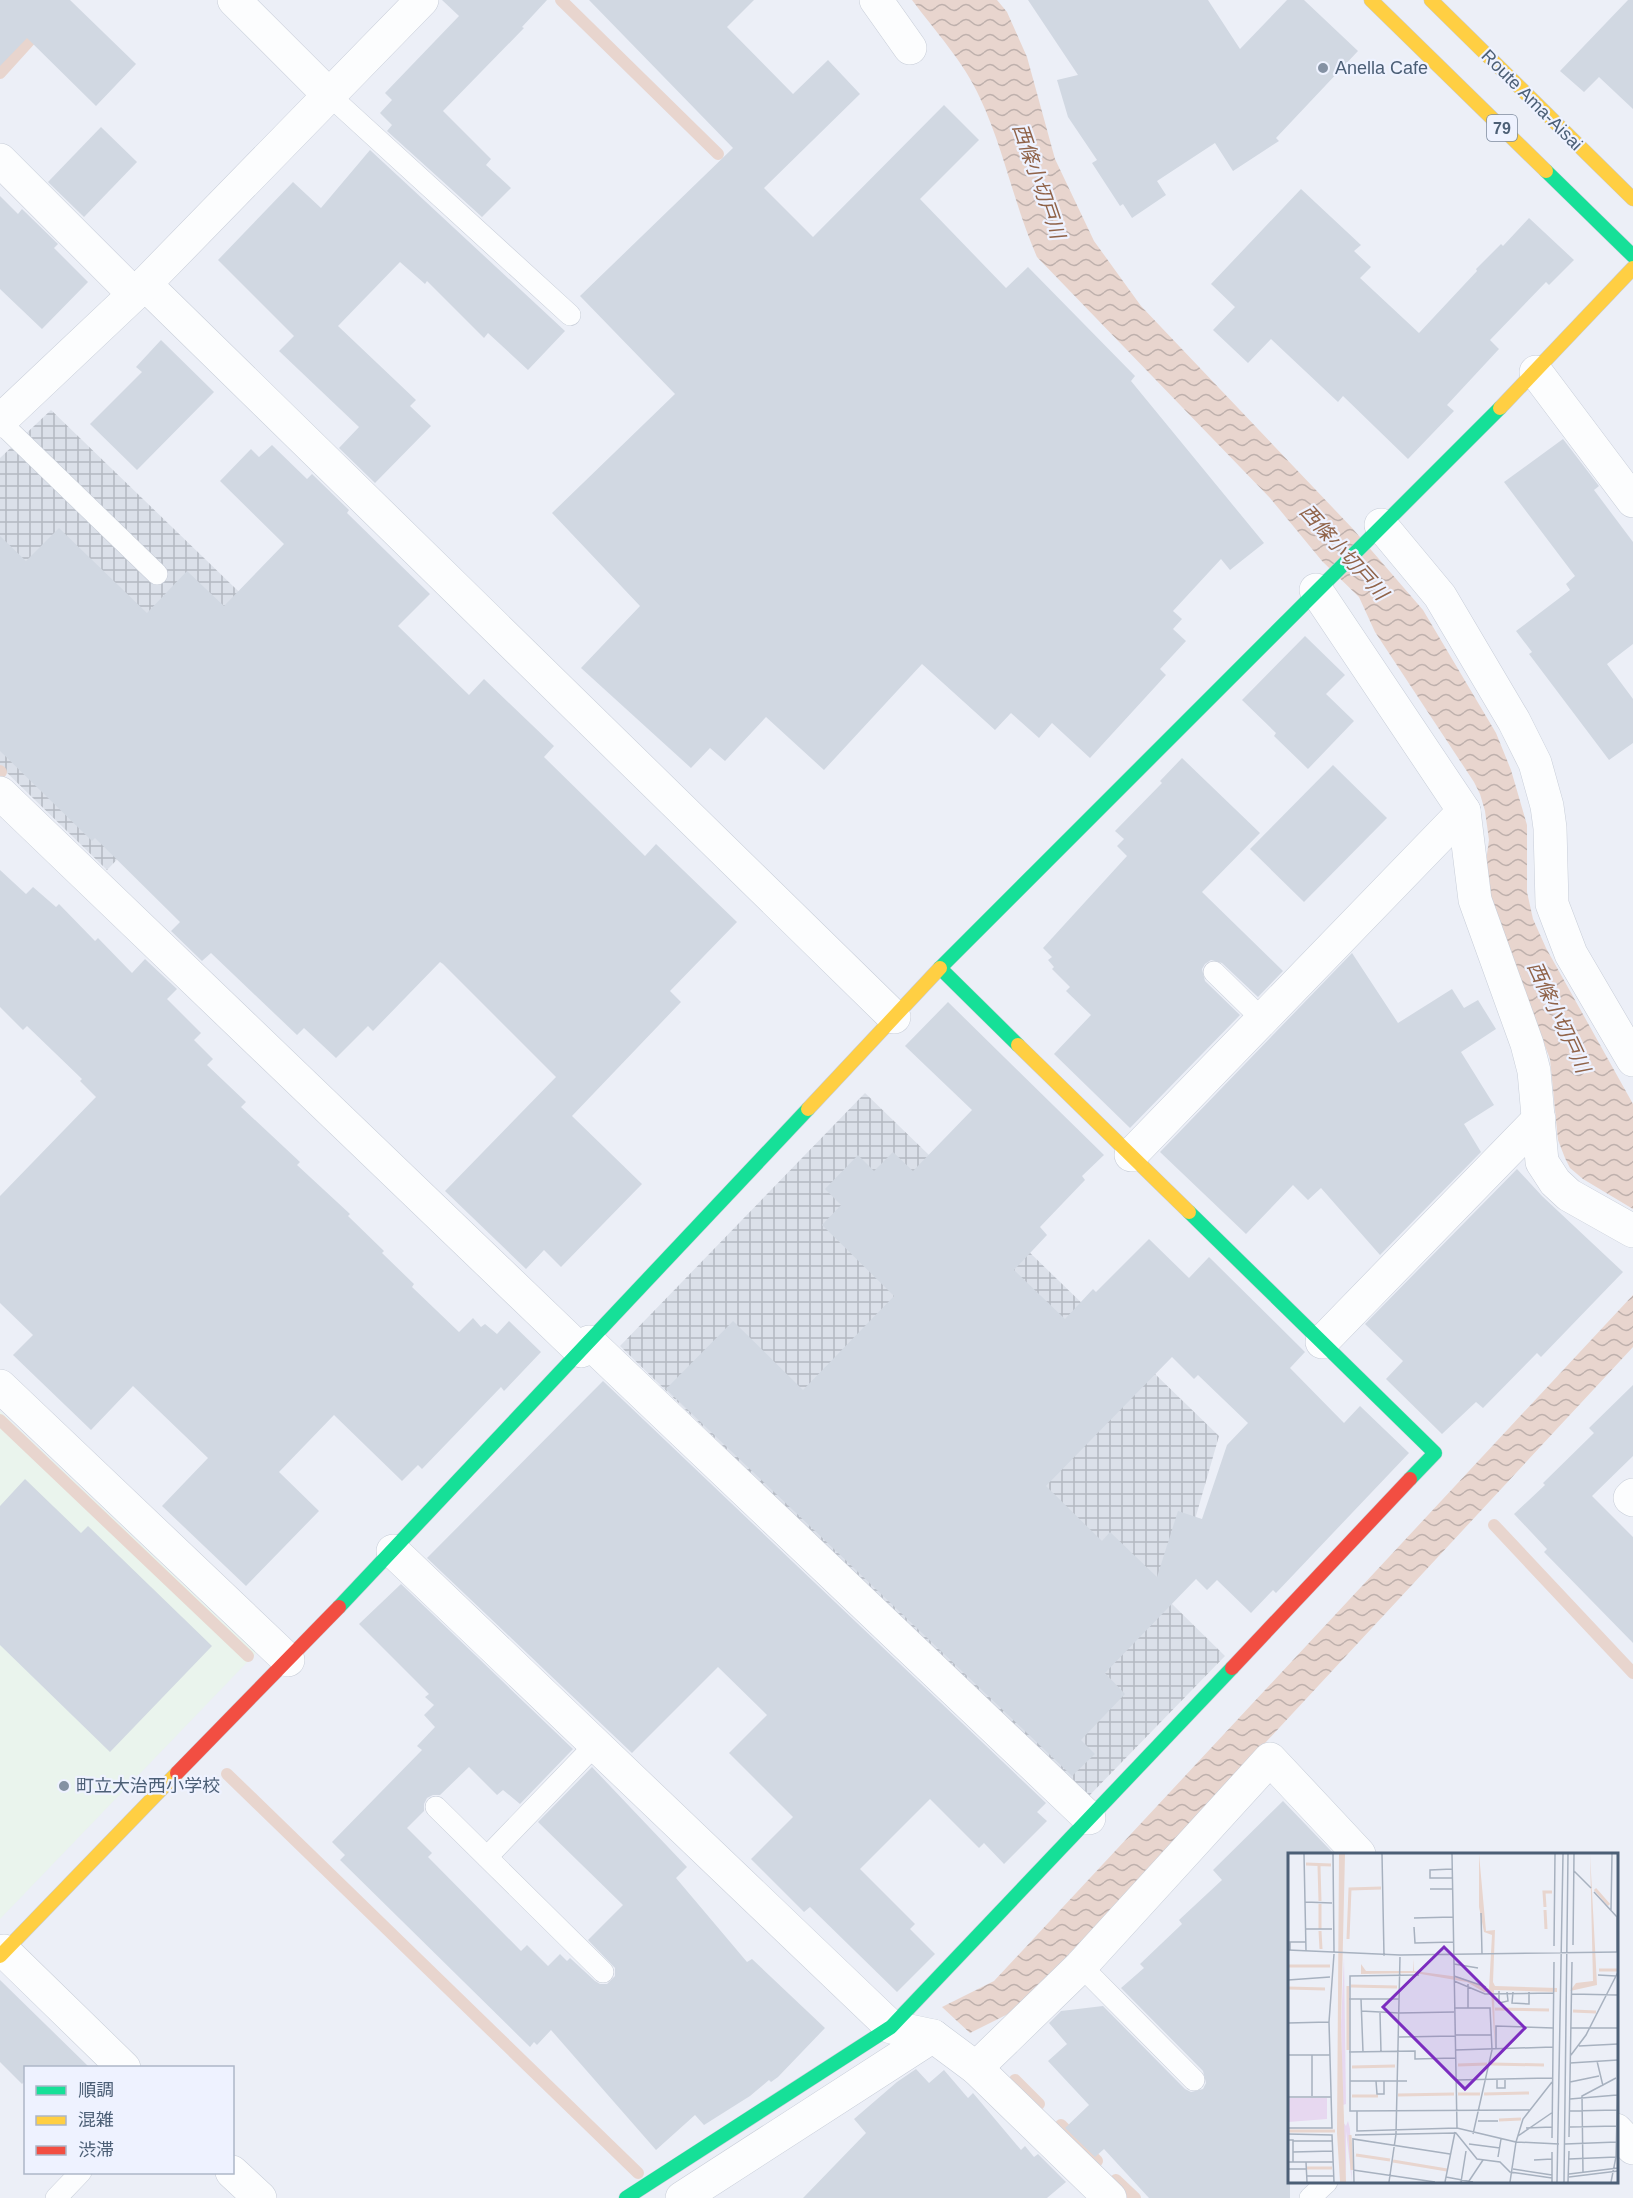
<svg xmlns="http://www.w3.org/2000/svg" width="1633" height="2198" font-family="Arial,'Noto Sans JP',sans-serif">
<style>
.industrial{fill:url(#industrial-grid)}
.education{fill:#eaf4ed}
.water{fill:url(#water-waves)}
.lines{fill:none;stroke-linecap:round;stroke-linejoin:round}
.stream{stroke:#e8d5ce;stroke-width:12}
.building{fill:#d1d8e2;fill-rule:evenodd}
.lane-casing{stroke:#c7cdd8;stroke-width:22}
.street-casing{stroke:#c7cdd8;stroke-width:34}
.fast-casing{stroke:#c5cbd6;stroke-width:15}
.slow-casing{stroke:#c5cbd6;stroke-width:15}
.jam-casing{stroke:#c5cbd6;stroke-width:15}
.lane{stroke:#fcfdfe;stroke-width:21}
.street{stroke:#fcfdfe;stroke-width:33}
.fast{stroke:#16e098;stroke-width:14}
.slow{stroke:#ffcf43;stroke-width:14}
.jam{stroke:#f24e42;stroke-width:14}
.poi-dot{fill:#8491a3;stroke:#eef2ff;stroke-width:2}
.labels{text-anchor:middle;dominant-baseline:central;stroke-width:4.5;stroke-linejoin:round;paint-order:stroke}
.shield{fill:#eef2ff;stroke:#7d8b9f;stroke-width:1.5}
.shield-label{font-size:16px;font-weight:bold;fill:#4c5f76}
.poi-label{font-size:18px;fill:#4c5f76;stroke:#eef2ff;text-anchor:start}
.street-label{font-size:18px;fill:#4c5f76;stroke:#eef2ff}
.water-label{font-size:20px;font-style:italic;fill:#906349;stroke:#eef2ff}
.inset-river{fill:none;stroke:#e8d5ce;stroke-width:3}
.inset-road{fill:none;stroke:#a7b1bf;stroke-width:1.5}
.view{fill:#7b2cbf;fill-opacity:0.15;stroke:#7b2cbf;stroke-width:3}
.inset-edge{fill:none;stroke:#4c5f76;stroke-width:3}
</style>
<defs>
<pattern id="industrial-grid" width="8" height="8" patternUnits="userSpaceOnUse" patternTransform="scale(1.5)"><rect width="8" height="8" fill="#dbe0e9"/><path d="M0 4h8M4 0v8" fill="none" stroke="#b4b9c1"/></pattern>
<pattern id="water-waves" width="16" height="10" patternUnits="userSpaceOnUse" patternTransform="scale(1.5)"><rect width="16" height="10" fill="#e8d5ce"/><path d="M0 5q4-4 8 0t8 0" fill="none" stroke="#beb0ac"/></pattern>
</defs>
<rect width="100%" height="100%" fill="#eceff7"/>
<!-- industrial -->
<g class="industrial">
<polygon points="51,410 359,708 218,755 107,870 0,766 0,458"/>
<polygon points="865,1093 1219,1436 1171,1603 1225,1656 1086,1799 620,1346"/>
</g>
<!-- education -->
<polygon class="education" points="0,1411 256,1653 0,1919"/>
<!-- water -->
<g class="water">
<path d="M912,0H997L1007,12L1027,57L1055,159L1094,241L1141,306L1353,529L1423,610L1496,733L1511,770L1527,825V892L1533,919L1546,948L1633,1104V1209L1583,1179L1570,1168L1565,1158L1558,1140L1550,1059L1486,892L1485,868L1489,840L1485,811L1480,794L1474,782L1375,632L1359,597L1322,561L1270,498L1037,257C1014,205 1004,149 980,98C964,62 935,31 912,0Z"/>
<polygon points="1633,1295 1633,1347 1018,2009 970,2033 942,2007 994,1981"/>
</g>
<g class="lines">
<!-- stream -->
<g class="stream">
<polyline points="561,0 718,154"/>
<polyline points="0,73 39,30"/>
<polyline points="0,771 1,772"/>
<polyline points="0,1420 248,1656"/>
<polyline points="1494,1525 1633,1673"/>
<polyline points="227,1774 638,2173"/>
<polyline points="1015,2080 1039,2104"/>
<polyline points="1061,2125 1097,2161"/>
<polyline points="1116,2180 1135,2198"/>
</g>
</g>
<!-- building -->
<g class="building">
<polygon points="0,0 70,0 136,64 96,106 27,38 0,66"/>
<polygon points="442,0 547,0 522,27 524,28 443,111 491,159 486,165 511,188 482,217 387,131 392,125 380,113 392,100 385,93 459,16"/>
<polygon points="589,0 754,0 727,27 793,94 828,60 860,94 764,188 813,237 944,105 979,140 920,199 1006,288 1028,267 1135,376 1131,381 1264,543 1230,570 1221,559 1173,611 1182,619 1173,629 1186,641 1160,669 1166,675 1090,758 1052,723 1039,738 1011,713 995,730 922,664 824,770 766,717 725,761 710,748 691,768 581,668 640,606 552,513 675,394 580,296 733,148"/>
<polygon points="1028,0 1208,0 1240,49 1287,0 1304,0 1358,51 1276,138 1279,141 1233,171 1215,143 1157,181 1166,195 1132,218 1123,204 1120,206 1092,163 1097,160 1068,117 1057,80 1078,75"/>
<polygon points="1628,0 1633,0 1633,109 1599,77 1584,92 1560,71"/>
<polygon points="101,127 137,162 84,217 48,182"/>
<polygon points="370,150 565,331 528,370 488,333 484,338 427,281 425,284 400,262 338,326 416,400 410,406 431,426 375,483 339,448 359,427 279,351 294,336 218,260 293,182 321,208"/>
<polygon points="1301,189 1361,245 1354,251 1371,267 1360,278 1419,333 1477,271 1476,269 1501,244 1503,246 1529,218 1574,260 1549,285 1546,282 1490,340 1499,349 1447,405 1454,411 1408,459 1343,396 1338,402 1271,339 1248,363 1213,330 1235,307 1211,284"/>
<polygon points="0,196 18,214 22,209 58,244 54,248 88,282 42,329 0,289"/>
<polygon points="161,340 214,392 137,470 90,424 142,372 136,367"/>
<polygon points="1563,439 1599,486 1594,490 1633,542 1633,644 1607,664 1633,699 1633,743 1609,760 1529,654 1532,652 1516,631 1570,590 1566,584 1575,576 1504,482"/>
<polygon points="272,445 307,479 312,474 349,510 347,513 430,594 398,626 469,695 484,679 554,746 544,757 645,856 656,844 737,922 670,991 681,1002 572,1116 642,1184 561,1267 544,1250 526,1269 445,1191 556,1077 443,964 440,962 373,1031 368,1026 336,1058 304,1028 297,1035 211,953 202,961 171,931 180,922 95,838 92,841 0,751 0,536 26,561 59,528 147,613 187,571 224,606 284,544 220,481 251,449 259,457"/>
<polygon points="1305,636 1345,675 1326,694 1354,721 1308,769 1274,736 1276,733 1242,700"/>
<polygon points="1182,758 1260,833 1202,892 1283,971 1258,997 1222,963 1211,960 1205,964 1202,969 1205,981 1240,1015 1130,1128 1054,1054 1091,1015 1066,991 1070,987 1052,969 1054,967 1048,960 1052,957 1043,948 1127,856 1117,846 1124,839 1115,831 1162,783 1160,781"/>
<polygon points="1333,765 1387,818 1304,902 1250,849"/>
<polygon points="0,870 26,894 33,887 56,907 59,904 95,941 98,938 132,973 145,959 177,989 167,999 201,1033 194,1040 213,1059 207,1065 246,1102 241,1107 300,1162 297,1165 350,1214 348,1216 384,1251 382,1253 414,1284 412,1287 459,1332 473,1318 481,1327 485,1324 497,1334 509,1321 541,1352 504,1391 501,1387 422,1469 418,1465 402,1481 334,1415 279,1472 319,1511 246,1586 162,1506 208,1458 133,1386 91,1430 13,1355 33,1335 0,1303 0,1196 96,1097 80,1081 82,1079 27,1026 23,1030 0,1007"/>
<polygon points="1352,953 1398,1023 1452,989 1464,1008 1478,1000 1496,1029 1461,1052 1494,1105 1464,1124 1481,1152 1380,1255 1321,1188 1308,1200 1293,1185 1246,1234 1160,1152"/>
<path d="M948,1002L1104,1155L1082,1176L1085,1180L1040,1227L1047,1235L1014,1270L1065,1319L1093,1289L1096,1292L1149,1239L1189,1278L1209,1257L1305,1352L1290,1368L1344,1423L1360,1406L1409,1453L1276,1593L1273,1590L1251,1613L1217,1580L1207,1590L1196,1579L1105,1673L1125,1694L1081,1740L1095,1754L1072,1776L666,1389L733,1321L803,1390L894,1296L822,1225L841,1205L825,1189L858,1155L874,1171L893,1152L913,1171L972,1110L905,1046ZM1172,1357L1194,1379L1198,1375L1248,1423L1227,1445L1202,1519L1178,1511L1157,1577L1110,1532L1102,1541L1046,1486Z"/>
<polygon points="1517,1169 1542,1196 1623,1272 1541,1357 1537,1353 1483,1408 1476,1402 1442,1434 1386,1379 1403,1361 1365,1324"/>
<polygon points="603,1381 1046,1803 1037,1812 1047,1821 1004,1864 984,1843 979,1848 930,1799 860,1869 915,1924 910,1929 935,1954 897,1992 810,1907 804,1912 751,1859 793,1817 729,1753 767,1715 718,1667 632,1753 427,1558"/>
<polygon points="1633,1385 1633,1456 1592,1496 1633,1537 1633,1643 1544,1552 1547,1549 1514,1514 1545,1485 1543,1483 1594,1433 1589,1428"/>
<polygon points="25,1479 81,1533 88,1526 212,1646 110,1752 0,1645 0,1506"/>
<polygon points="401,1584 573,1749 520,1804 503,1790 497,1795 469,1767 440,1795 433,1795 427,1798 424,1804 424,1811 407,1828 432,1853 428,1857 521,1951 527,1945 548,1966 560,1954 567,1961 570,1958 595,1981 600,1984 607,1984 615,1976 615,1968 588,1940 623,1905 538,1822 592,1767 687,1867 676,1878 747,1962 752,1959 825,2028 778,2077 771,2082 769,2080 750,2096 704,2125 695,2115 656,2150 551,2030 537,2045 534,2042 530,2047 340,1860 345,1855 332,1842 422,1750 417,1746 435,1727 424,1715 434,1705 425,1697 429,1694 359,1624"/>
<polygon points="1283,1801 1334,1854 1290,1854 1290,2198 1149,2198 1104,2149 1095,2157 1065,2128 1089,2105 1048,2061 1067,2044 1049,2023 1061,2011 1103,2006 1185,2089 1191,2092 1203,2089 1206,2083 1203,2071 1121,1988 1144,1968 1140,1964 1182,1924 1179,1920 1222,1880 1213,1870"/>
<polygon points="0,1980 89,2067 26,2067 26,2080 22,2084 0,2062"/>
<polygon points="916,2069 929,2083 944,2070 968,2098 973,2093 1021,2150 1025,2146 1034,2157 1038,2154 1066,2182 1047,2198 803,2198 866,2133 854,2119 897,2082"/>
</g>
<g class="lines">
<defs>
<g id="lane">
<polyline points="329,95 570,315"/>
<polyline points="0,422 157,574"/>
<polyline points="1214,972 1262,1019"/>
<polyline points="436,1807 603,1972"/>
<polyline points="487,1857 595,1745"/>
<polyline points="1081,1966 1194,2080"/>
<polyline points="56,2198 81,2172"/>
<polyline points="1310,2198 1327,2182"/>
</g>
<g id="street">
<polyline points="234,0 329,95"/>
<polyline points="876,0 910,48"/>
<polyline points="0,160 134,294"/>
<polyline points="145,284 894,1017"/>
<polyline points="1536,372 1633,501"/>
<polyline points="0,421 145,284 422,0"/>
<polyline points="1381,525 1440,596 1514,721 1535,763 1547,806 1550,828 1552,904 1571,954 1633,1060"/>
<polyline points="1316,590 1464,811 1475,900 1527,1044 1534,1071 1542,1162 1555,1182 1569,1195 1633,1231"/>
<polyline points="0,793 581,1351"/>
<polyline points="1131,1155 1464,811"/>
<polyline points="589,1342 1089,1818"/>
<polyline points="1322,1342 1539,1119"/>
<polyline points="0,1386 288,1660"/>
<polyline points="1633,1495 1630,1498 1633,1500"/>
<polyline points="393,1551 891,2027 933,2036 976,2068 1110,2198"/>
<polyline points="4,1951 124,2068"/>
<polyline points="976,2068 1081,1966 1270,1759 1359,1854"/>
<polyline points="1616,2130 1633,2148"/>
<polyline points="232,2172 260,2198"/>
<polyline points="682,2198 933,2036"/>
</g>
<g id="fast">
<polyline points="1546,171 1633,256"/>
<polyline points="940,968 1500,408"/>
<polyline points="940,968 1018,1045"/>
<polyline points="1189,1212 1435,1453 1410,1479"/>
<polyline points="339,1607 808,1109"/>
<polyline points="626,2198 891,2027 1232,1668"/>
</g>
<g id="slow">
<polyline points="1371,0 1546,171"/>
<polyline points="1431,0 1633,199"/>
<polyline points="1500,408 1633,268"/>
<polyline points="1018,1045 1189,1212"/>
<polyline points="808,1109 940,968"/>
<polyline points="0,1956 177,1773"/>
</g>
<g id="jam">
<polyline points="1232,1668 1410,1479"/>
<polyline points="177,1773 339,1607"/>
</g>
</defs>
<!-- lane casing -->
<use href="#lane" class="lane-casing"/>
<!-- street casing -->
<use href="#street" class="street-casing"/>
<!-- fast casing -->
<use href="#fast" class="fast-casing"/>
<!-- slow casing -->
<use href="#slow" class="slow-casing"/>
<!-- jam casing -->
<use href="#jam" class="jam-casing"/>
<!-- lane -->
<use href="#lane" class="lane"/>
<!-- street -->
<use href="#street" class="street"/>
<!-- fast -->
<use href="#fast" class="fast"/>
<!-- slow -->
<use href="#slow" class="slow"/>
<!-- jam -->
<use href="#jam" class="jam"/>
</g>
<!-- markers -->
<g class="poi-dot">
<circle cx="1323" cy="68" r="6"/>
<circle cx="64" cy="1786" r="6"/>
</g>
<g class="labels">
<!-- shield labels -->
<rect class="shield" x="1487" y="115" width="30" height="26" rx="4.5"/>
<g class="shield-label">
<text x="1502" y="128">79</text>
</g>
<!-- poi labels -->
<g class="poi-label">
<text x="1335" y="68">Anella Cafe</text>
<text x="76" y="1786">町立大治西小学校</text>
</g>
<!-- street labels -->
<g class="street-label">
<text transform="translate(1532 100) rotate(45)">Route Ama-Aisai</text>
</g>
<!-- water labels -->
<g class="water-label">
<text transform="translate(1039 181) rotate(71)">西條小切戸川</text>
<text transform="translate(1344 552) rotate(48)">西條小切戸川</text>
<text transform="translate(1559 1017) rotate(65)">西條小切戸川</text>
</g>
</g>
<!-- overview -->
<g transform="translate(1288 1853)">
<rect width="330" height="330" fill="#eceff7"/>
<path d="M56,104L58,251L55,252L53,172ZM60,268L62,276L64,329L58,278V329L55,269L58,273Z" fill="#e7d8f0"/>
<path d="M0,245H39V266L0,269Z" fill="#e7d8f0"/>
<path d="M51,1H57L53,172L58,329H52L49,280ZM191,1L198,78L207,77L205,129L207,133L269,135V139L206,137L207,194L203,138L196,139L179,129L127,120L73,121V111L78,118H125L126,106V118L171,124L201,136L204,82L196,79L191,54ZM302,1L309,132L282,138L288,130L305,128Z" fill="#e8d5ce"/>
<path class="inset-river" d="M18,11L43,12M31,13L32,48M307,36L321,52M32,51V76M257,54L256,39H264M257,57L258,76M32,78L33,96M60,86L62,36L93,35M0,113H42M311,117H330M63,133L109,134M0,135L37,136M207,156L261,157M285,158L308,159M60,197V133M203,211L256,212M170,212L199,211M64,214L107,213M170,241H192M196,241L241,240M110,242L166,241M64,243H90M211,267L233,266M0,278H47M62,282L64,317M68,302L102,307M105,308L159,317M18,315H44"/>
<path class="inset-road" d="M16,1L18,98M45,1L46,99M94,1L96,103M164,1L169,275M164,16L142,17V25H164M286,18L303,35M142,36H165M306,39L329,64M17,49L44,50M323,57L324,1M193,60L194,101M329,64V99M126,65L165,64M126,74L127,90L166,89M17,76H44M285,92L286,1M266,93L267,1M0,97L112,102L330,99M2,97V89H18M166,111L190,115M131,122L62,123V258L242,257M310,122L328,123M166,123L198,134M0,127L42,124M166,128L197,141L265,140M180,131V155M211,138V150L220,148L219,139M225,139L224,150L241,151V139M284,141L330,142M61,146H111M73,146L75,199M166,155H202L204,197L185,281M73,158L111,160M92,160L93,199M111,160L166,159M0,170L41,169M283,175H330M167,182H203M111,184L167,183M291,193L330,191M208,195V173L265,175M167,197L265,194M61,199L127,198V206L167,205M0,202H42M24,202V243M283,202L298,182L330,119M309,208L315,233M282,210L330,207M209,226V235H217V226M168,227L264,225M62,228H119M88,228L89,241H96V228M282,229L311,223M0,244H43M282,246L329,242M69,258V278L169,275L228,289L235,266L264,229M282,258L329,257M190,268H210M282,274L329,273M0,275H44L41,169L46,101M238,275L264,274M0,281L44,282L46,329M67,282L168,280L189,306L212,309L222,319L264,325M230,283L265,259M281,284L284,109M264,285L266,109M0,287H5V309M5,288H44M181,291L212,295M277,291L329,289M5,299L45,298M210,304L213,286M281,306L328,304M246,307L264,306M0,309H45M18,309L19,329M0,316H19M225,316L264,322M65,317L147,329M295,320L294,243L328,225M281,321L330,315M19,323H45M158,324L185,329M281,324L330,318M181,328L195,307M66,329L65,286L162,301M101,329L108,281L112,104M157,329L167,279M173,329L178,298M222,329L228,289L271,291M264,329V299M269,329L275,1M276,329L280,1M280,329L281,298M323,329L328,304L330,220"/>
<path class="view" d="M156,94L237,175L177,236L95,154Z"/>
<rect width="330" height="330" class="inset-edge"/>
</g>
<!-- legend -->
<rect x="24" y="2066" width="210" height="108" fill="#eef2ff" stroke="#adb7c8" stroke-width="1.5"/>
<rect x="36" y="2086" width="30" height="9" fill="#16e098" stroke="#adb7c8" stroke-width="1.5"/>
<text x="78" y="2096" font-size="18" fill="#4c5f76">順調</text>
<rect x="36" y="2116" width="30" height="9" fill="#ffcf43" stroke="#adb7c8" stroke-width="1.5"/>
<text x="78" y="2126" font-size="18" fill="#4c5f76">混雑</text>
<rect x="36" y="2146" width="30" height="9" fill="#f24e42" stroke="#adb7c8" stroke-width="1.5"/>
<text x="78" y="2156" font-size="18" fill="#4c5f76">渋滞</text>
</svg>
